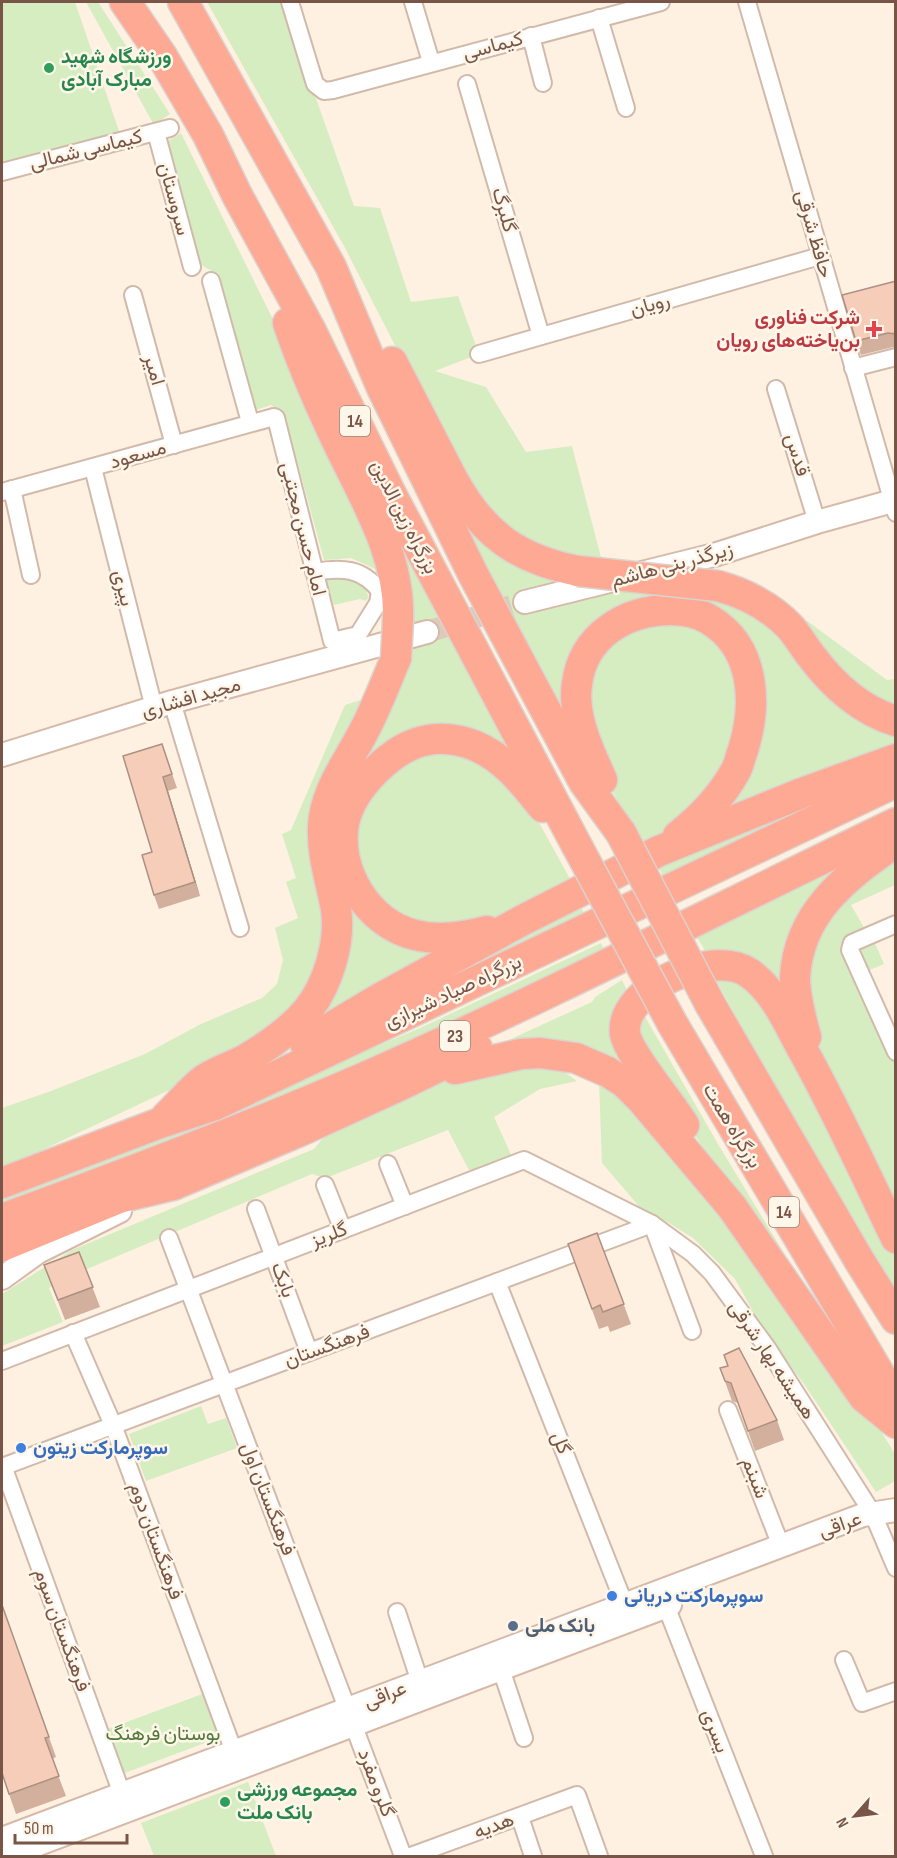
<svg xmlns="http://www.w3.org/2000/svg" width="897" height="1858" font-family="'Sofia Sans Condensed',Vazirmatn,sans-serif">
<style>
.green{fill:#d5edc0}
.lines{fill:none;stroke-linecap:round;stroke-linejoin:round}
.secondary-tunnel{stroke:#dccabb;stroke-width:22;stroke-dasharray:22 11;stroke-linecap:butt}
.street-casing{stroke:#d2baab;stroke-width:20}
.secondary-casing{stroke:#d6b9a8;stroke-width:26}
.highway-casing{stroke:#dcd3cf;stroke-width:33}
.street{stroke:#fff;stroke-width:16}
.secondary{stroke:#fff;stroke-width:22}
.highway{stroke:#fda994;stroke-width:30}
.highway-bridge-casing{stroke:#dcd3cf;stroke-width:33;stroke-linecap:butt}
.highway-bridge{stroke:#fda994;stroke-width:30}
.wall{fill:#d3b09e}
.shaded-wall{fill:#ac9081}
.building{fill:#f5cdb8;stroke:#ac9081;stroke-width:1.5}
.leisure-dot{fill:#2e9e5b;stroke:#fff6ea;stroke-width:2}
.health-dot{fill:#e0444e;stroke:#fff6ea;stroke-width:2}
.shop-dot{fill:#3f7fe0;stroke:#fff6ea;stroke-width:2}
.service-dot{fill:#5c6f8a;stroke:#fff6ea;stroke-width:2}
.labels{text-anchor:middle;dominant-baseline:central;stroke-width:5;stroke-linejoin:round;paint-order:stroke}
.shield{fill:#fff6ea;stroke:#a08578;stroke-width:1.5}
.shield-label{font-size:18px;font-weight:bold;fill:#785547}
.street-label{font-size:20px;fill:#785547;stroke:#fff6ea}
.leisure-label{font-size:20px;font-weight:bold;fill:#27864d;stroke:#fff6ea;text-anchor:start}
.health-label{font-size:20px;font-weight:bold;fill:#be3a42;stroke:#fff6ea;text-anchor:end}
.shop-label{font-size:20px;font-weight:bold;fill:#366cbe;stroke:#fff6ea;text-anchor:start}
.service-label{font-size:20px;font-weight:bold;fill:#4e5e75;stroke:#fff6ea;text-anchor:start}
.park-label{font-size:20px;fill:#51793b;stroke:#fff6ea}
</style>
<rect width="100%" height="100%" fill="#fef1e2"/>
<!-- green -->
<g class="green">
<polygon points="2,2 75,2 120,134 2,168"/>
<polygon points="86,2 98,2 170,114 154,125"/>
<polygon points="207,2 282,2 354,206 380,208 411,302 458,296 479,354 435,371 486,387 526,452 572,446 603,565 531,553 477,505 344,246"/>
<polygon points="181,133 295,364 382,572 351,558 324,560 284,413 271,405 256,410 219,274 206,268 196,260 165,143"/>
<path d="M307,357L377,496L531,784C524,775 517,763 508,756C494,744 477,737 459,732C443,728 426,727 410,731C356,745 319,832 344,882C348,891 355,900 362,908C393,945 428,947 473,940C385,983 306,1047 214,1080C250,1062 305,1033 325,996C329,990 330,982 333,975C354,914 320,871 330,813C333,798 340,780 348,767C354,758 362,750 367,741C375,727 380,710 385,695C397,662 409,633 403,597C393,535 358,478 332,421C322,400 315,378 307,357Z"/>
<polygon points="449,484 485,534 735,597 895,726 895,752 691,832 718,808 754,673 678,606 583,655 595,779 470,539"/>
<path d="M324,577C341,577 368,576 368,598L366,601L360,599L334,605Z"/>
<polygon points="750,584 783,603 887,680 895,679 895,714 880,707"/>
<polygon points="651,618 708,628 744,686 723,779 645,850 613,792 607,775 580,680 588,659"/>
<polygon points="376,695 331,919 299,1012 180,1085 2,1169 2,1108 51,1091 145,1054 201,1024 262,998 277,984 283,960 275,928 298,918 286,882 296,878 282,834 291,830 345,705"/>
<polygon points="449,750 484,760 521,790 574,886 487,926 420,931 369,894 354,835 373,785 409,756"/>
<polygon points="879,773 666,883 656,861"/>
<polygon points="879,847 784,984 711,961 697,937"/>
<polygon points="895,848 895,885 851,905 866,931 869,930 884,964 855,976 862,996 895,1062 895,1225 818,1047 809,992 813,946 842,891"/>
<polygon points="576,899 586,916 534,943 374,1010"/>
<polygon points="601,943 607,955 367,1063 2,1207 2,1194 354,1056 420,1028"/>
<polygon points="711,971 756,983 895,1255 895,1289 777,1090"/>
<polygon points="622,980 632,1000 624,1073 460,1062 592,1002 595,997"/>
<polygon points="640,1008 718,1144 808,1293 722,1179 630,1030"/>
<polygon points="501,1065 560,1069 577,1081 540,1089 494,1117 513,1159 471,1174 448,1130 331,1176 321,1177 312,1174 61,1280 49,1288 63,1322 2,1346 2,1294 72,1250 314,1149 329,1131 446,1080"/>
<polygon points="599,1082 631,1095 879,1428 895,1454 895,1481 876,1492 804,1384 764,1331 735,1279 693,1238 669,1223 643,1211 602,1163"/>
<polygon points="201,1406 208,1424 226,1418 237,1448 146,1481 129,1434"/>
<polygon points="205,1693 221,1737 122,1774 105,1730"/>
<polygon points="248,1782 276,1856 154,1856 141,1823"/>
</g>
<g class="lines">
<!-- secondary-tunnel -->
<polyline class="secondary-tunnel" points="427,632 525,602"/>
<defs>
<g id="street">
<polyline points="290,2 315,84 324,91 333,90 661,2"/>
<polyline points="413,2 431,62"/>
<polyline points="747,2 896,513"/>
<polyline points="599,18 626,108"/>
<polyline points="531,36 543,83"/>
<polyline points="467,84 541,336"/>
<polyline points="156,132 192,267"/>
<polyline points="2,172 170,128"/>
<polyline points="211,281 250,422"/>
<polyline points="133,295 174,445"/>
<polyline points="479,354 820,256"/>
<polyline points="853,368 896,357"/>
<polyline points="776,389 817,522"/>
<polyline points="93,468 154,708"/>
<polyline points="12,489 31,575"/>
<path d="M2,492L274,417L276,418L332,641L358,635L378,603L380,591C362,568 342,567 314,572"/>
<polyline points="172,702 240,928"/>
<polyline points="896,924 852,943 850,950 896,1052"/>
<polyline points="388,1164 405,1206"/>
<polyline points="325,1185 343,1230"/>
<polyline points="256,1209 309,1352"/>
<polyline points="652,1224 692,1331"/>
<polyline points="169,1238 403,1856"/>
<polyline points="497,1282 628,1613"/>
<polyline points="73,1333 113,1425 234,1752"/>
<polyline points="2,1361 524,1160 652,1224 693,1254 712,1273 768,1349 873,1514 896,1568"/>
<polyline points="728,1410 781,1546"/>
<polyline points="3,1466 122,1794"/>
<polyline points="2,1467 652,1224"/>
<polyline points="666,1606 764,1856"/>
<polyline points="397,1612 420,1682"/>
<polyline points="844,1660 862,1703 896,1691"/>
<polyline points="501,1669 524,1738"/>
<polyline points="520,1817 533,1856"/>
<polyline points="411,1856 577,1795 599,1856"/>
</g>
<g id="secondary">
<polyline points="525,602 714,555 817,522 896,500"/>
<polyline points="2,755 172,702 427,632"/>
<polyline points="2,1278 38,1252 120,1211"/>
<polyline points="2,1839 863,1515 896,1510"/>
<polyline points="7,1856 670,1605"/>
</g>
<g id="highway">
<polyline points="125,2 162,56 208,135 237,195 311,331 391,494 577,846"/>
<polyline points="183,2 331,267 382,388 473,574 584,782 621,833"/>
<path d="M288,323C300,358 314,392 330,426C357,487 401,551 398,620"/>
<path d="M392,362L453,480C483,534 517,559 578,571"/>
<path d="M718,586C744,593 771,607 790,627C798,636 804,647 812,657C833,685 862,711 896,721"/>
<path d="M602,780C589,750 572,717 577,684C583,636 625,610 671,610C683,610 699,613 710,620C756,648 757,705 743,750C740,758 739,765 735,772C721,797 701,818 678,836"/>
<path d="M487,931C463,937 440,941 415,935C368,924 335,870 344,823C351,789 392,746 428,740C448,736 472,742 489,753C511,766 527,788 543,807"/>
<polyline points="710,1004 859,1260 896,1319"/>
<polyline points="672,1023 896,1402"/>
<path d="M806,1037C801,1019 795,996 795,978C798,912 847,876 896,842"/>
<polyline points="305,1043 377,1000 521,921 659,851 802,793 896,759"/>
<polyline points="455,1069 521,1054 540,1053 576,1058 608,1072 625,1083 642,1100 732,1207 864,1397 896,1423"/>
<path d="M166,1117C179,1105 191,1089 205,1079C217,1071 233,1066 246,1059C268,1046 290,1031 307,1011C328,985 341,942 336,909C331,881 322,857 323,828C324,791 349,761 365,729C377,706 386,682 396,658"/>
<path d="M684,1125C671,1103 629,1055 625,1034C619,988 714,948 749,973C774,990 787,1021 801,1047C836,1109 865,1174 896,1238"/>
<polyline points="2,1183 160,1123 215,1105 896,782"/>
<path d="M2,1219C126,1174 251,1127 372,1074C549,996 721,907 896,823"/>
<polyline points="2,1246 119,1198 173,1185 300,1131 403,1084 477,1048"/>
</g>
</defs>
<!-- street casing -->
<use href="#street" class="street-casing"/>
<!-- secondary casing -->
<use href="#secondary" class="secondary-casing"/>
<!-- highway casing -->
<use href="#highway" class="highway-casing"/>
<!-- street -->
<use href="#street" class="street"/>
<!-- secondary -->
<use href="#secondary" class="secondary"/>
<!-- highway -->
<use href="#highway" class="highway"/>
<defs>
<g id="highway-bridge">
<polyline points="578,571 718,586"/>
<polyline points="396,658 398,620"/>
<polyline points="621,833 710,1004"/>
<polyline points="577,846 672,1023"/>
</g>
</defs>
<!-- highway-bridge casing -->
<use href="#highway-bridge" class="highway-bridge-casing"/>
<!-- highway-bridge -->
<use href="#highway-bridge" class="highway-bridge"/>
</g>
<!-- wall -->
<g class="wall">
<polygon points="896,281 896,347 893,347 861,355 856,341"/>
<polygon points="162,744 177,788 168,791 200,896 159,909 154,895 152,852"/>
<polygon points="597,1233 631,1324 610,1332 608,1326 599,1329 568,1244"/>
<polygon points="79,1252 100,1307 65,1320 44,1265"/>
<polygon points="720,1368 777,1420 784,1440 755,1451 738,1403 732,1401"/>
<polygon points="2,1605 56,1757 52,1759 66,1796 16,1814 3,1777 2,1777"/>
</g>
<!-- shaded-wall -->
<polygon class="shaded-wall" points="163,777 168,791 200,896 195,882"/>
<!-- building -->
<g class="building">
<polygon points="896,281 896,334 888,333 856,341 842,295"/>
<polygon points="162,744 172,774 163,777 195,882 154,895 142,855 152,852 123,756"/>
<polygon points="597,1233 624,1304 603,1312 600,1305 592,1309 568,1244"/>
<polygon points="79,1252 93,1287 58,1300 44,1265"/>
<polygon points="739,1348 777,1420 748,1431 731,1383 725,1381 720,1368 728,1366 724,1355"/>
<polygon points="2,1605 49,1737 45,1738 59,1776 9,1794 2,1773"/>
</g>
<!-- markers -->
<g class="leisure-dot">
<circle cx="49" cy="68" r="6"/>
<circle cx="225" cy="1802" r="6"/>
</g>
<path class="health-dot" d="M871 320h6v6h6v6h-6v6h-6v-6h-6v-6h6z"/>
<g class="shop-dot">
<circle cx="21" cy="1448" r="6"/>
<circle cx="612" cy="1596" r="6"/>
</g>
<circle class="service-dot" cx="513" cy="1626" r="6"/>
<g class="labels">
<!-- shield labels -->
<g class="shield">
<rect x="340" y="406" width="30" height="30" rx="4.5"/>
<rect x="440" y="1021" width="30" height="30" rx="4.5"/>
<rect x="769" y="1197" width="30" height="30" rx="4.5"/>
</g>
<g class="shield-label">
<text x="355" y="421">14</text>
<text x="455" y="1036">23</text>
<text x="784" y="1212">14</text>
</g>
<!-- street labels -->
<g class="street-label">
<text transform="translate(493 46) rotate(-15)">کیماسی</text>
<text transform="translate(86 150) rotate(-14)">کیماسی شمالی</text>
<text transform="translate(174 199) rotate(75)">سروستان</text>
<text transform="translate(504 210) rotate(74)">گلبرگ</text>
<text transform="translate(814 234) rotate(74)">حافظ شرقی</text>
<text transform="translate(650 305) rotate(-16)">رویان</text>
<text transform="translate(154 370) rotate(74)">امیر</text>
<text transform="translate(138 455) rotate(-16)">مسعود</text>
<text transform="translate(797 455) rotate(73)">قدس</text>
<text transform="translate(404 517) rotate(63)">بزرگراه زین الدین</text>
<text transform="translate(303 529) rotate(76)">امام حسن مجتبی</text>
<text transform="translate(672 565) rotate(-15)">زیرگذر بنی هاشم</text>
<text transform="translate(123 588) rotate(76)">پیری</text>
<text transform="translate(191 698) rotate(-16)">مجید افشاری</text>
<text transform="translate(453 992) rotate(-25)">بزرگراه صیاد شیرازی</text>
<text transform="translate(732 1126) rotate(59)">بزرگراه همت</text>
<text transform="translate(329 1235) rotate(-21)">گلریز</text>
<text transform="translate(283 1280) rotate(70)">بابک</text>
<text transform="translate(327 1346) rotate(-20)">فرهنگستان</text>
<text transform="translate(772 1360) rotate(56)">همیشه بهار شرقی</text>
<text transform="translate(561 1443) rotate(68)">گل</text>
<text transform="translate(755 1478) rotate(69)">شبنم</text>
<text transform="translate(268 1499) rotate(69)">فرهنگستان اول</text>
<text transform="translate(840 1525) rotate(-19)">عراقی</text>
<text transform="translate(156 1541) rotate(70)">فرهنگستان دوم</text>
<text transform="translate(62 1630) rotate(70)">فرهنگستان سوم</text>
<text transform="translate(385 1695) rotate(-21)">عراقی</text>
<text transform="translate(715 1731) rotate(69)">یسری</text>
<text transform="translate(376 1783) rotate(69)">گلرو مفرد</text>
<text transform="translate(494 1826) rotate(-20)">هدیه</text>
</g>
<!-- leisure labels -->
<g class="leisure-label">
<text x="61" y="57">ورزشگاه شهید<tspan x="61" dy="23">مبارک آبادی</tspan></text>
<text x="237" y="1790">مجموعه ورزشی<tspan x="237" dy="23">بانک ملت</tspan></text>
</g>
<!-- health labels -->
<g class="health-label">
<text x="860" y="318">شرکت فناوری<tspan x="860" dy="23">بن‌یاخته‌های رویان</tspan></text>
</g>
<!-- shop labels -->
<g class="shop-label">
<text x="33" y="1448">سوپرمارکت زیتون</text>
<text x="624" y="1596">سوپرمارکت دریانی</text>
</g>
<!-- service labels -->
<g class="service-label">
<text x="525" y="1626">بانک ملی</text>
</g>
<!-- park labels -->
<g class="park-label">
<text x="163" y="1734">بوستان فرهنگ</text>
</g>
</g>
<!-- border -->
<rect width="897" height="1858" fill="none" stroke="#785547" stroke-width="6"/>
<!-- north arrow -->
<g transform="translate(855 1816) rotate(242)" stroke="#fff6ea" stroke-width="4.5" paint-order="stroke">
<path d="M0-4.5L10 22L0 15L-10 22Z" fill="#785547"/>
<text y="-9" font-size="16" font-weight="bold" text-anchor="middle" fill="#785547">N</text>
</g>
<!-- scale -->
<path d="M15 1834v9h112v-9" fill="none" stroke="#785547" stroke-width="3"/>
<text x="24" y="1834" font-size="18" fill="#785547" stroke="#fff6ea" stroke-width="4.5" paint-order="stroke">50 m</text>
</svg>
